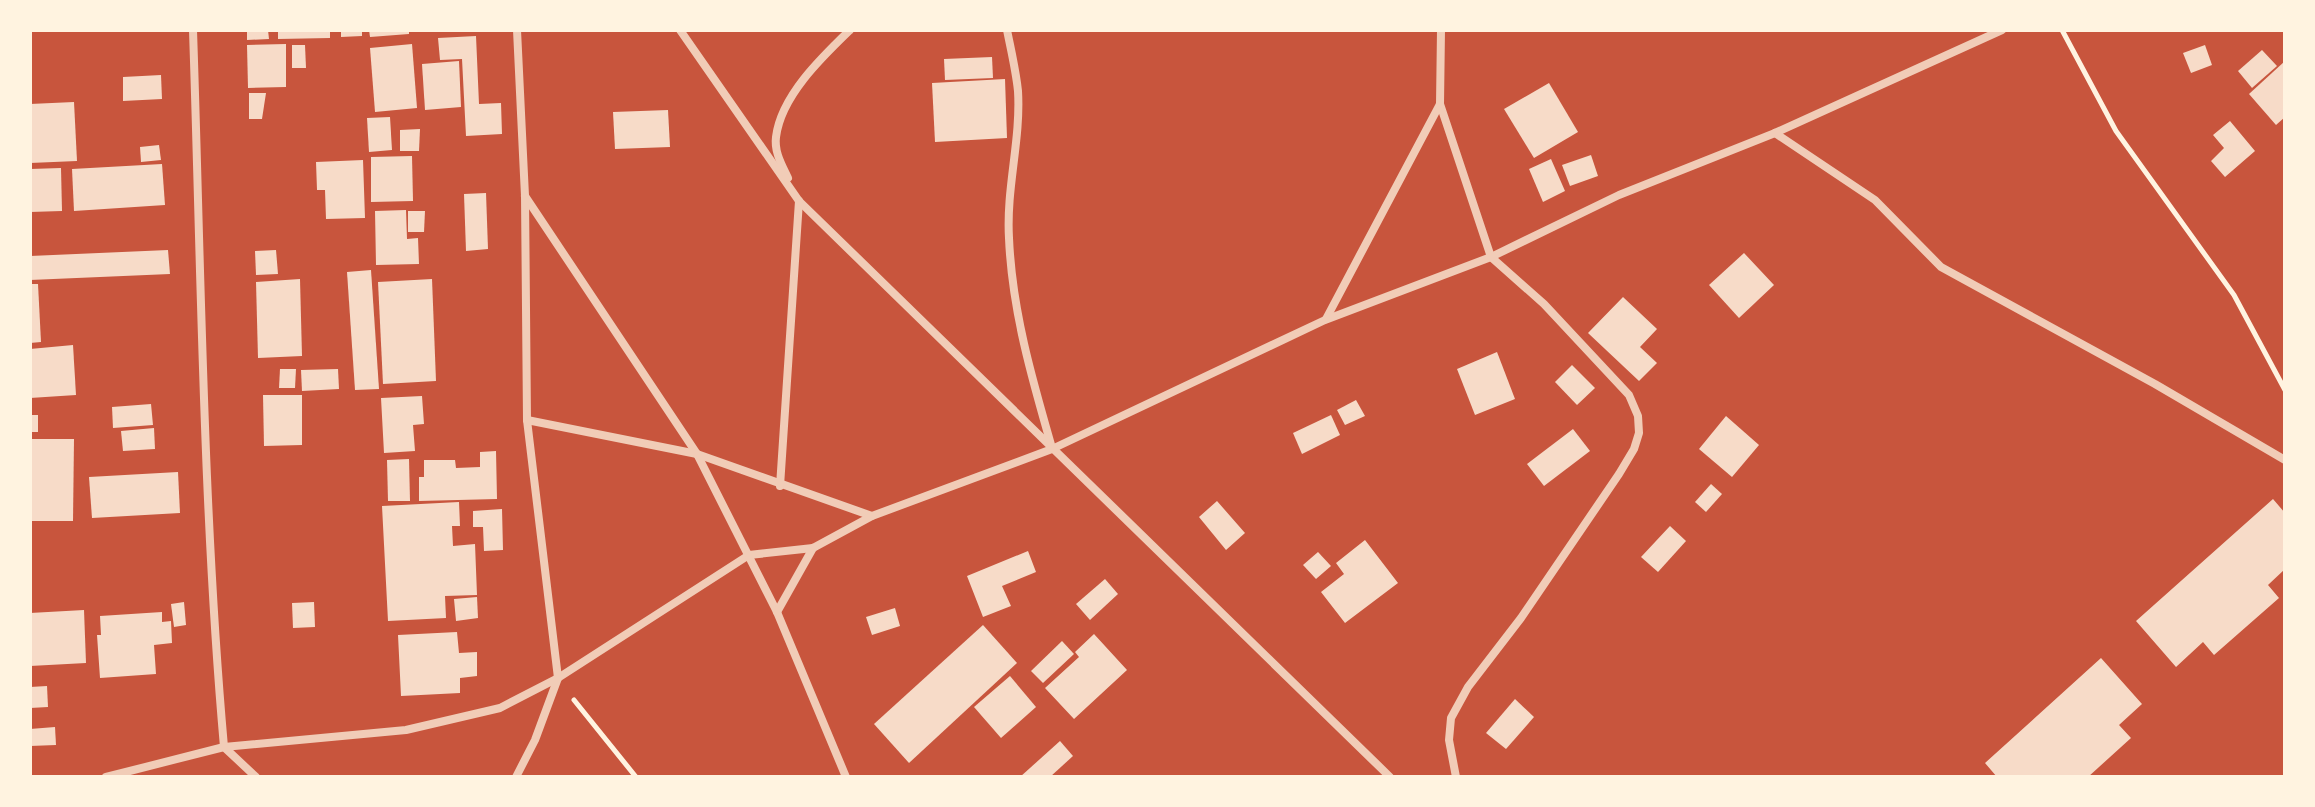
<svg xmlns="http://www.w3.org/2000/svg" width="2315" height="807" font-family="'PT Sans Narrow',sans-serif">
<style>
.building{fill:#f7dbc8}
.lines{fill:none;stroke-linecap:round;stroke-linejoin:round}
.path{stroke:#fff3e0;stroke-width:5}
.minor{stroke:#f1ccb7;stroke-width:8}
</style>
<rect width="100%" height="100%" fill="#c8553d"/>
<!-- building -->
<g class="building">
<polygon points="247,30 268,30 269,39 247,40"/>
<polygon points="278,30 330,30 330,38 278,39"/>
<polygon points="341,30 362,30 362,36 341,37"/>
<polygon points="369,30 409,30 409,34 370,37"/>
<polygon points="476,36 479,104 501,103 502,134 466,136 462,59 440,60 438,38"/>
<polygon points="286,44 286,87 248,88 247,45"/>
<polygon points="412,44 417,108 375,112 370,48"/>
<polygon points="292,45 305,45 306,68 292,68"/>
<polygon points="2205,45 2212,65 2191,73 2183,53"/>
<polygon points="2262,50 2277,66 2252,88 2238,71"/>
<polygon points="992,57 993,78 945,80 944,59"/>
<polygon points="459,61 461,107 425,110 422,64"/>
<polygon points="2285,61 2285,117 2276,125 2249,94"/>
<polygon points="161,75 162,99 123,101 123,77"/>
<polygon points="1005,79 1007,138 935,142 932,83"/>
<polygon points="1549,83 1578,132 1534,158 1504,109"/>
<polygon points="249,93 266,93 262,119 249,119"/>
<polygon points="74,102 77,161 30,163 30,104"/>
<polygon points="668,110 670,147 615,149 613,112"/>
<polygon points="390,117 392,150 369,152 367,118"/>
<polygon points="2230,121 2255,151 2225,177 2211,161 2224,148 2213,135"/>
<polygon points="420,129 419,151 400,151 400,130"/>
<polygon points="159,145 161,160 141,162 140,147"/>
<polygon points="1591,155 1598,176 1570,186 1562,165"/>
<polygon points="412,156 413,201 371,202 371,157"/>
<polygon points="1551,159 1565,191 1543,202 1529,169"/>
<polygon points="363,160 365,218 326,219 325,190 317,190 316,162"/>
<polygon points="162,164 165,205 74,211 72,169"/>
<polygon points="61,168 62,211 30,212 30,169"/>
<polygon points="486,193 488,249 466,251 464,194"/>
<polygon points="406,210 407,239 418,238 419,264 376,265 375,211"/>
<polygon points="408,211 425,211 424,232 408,232"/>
<polygon points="168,250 170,274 30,280 30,256"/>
<polygon points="276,250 278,274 256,275 255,251"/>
<polygon points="1744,253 1774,285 1739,318 1709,285"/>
<polygon points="371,270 379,389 355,390 347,272"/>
<polygon points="300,279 302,356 258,358 256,282"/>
<polygon points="432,279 436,381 383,384 378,282"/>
<polygon points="30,284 38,284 41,342 30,343"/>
<polygon points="1623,297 1657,329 1640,347 1657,363 1639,381 1588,333"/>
<polygon points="73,345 76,395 30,398 30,349"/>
<polygon points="1497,352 1515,399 1475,415 1457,369"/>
<polygon points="1572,365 1595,388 1577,405 1555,382"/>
<polygon points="280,369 296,369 295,388 279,388"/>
<polygon points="338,369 339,389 302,391 301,370"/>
<polygon points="263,395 302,395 302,445 264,446"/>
<polygon points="422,396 424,424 413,425 415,451 384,453 381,398"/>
<polygon points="1356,400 1365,416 1345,425 1337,410"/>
<polygon points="151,404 153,425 113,428 112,407"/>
<rect x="30" y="415" width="8" height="17"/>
<polygon points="1331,415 1340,435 1302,454 1293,433"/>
<polygon points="1726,416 1759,445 1732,477 1699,449"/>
<polygon points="154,428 155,449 123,451 121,431"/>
<polygon points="1573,429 1590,451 1544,486 1527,464"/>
<polygon points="30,439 74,439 73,521 30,521"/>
<polygon points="496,451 497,499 419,501 419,477 424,477 424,460 455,460 456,468 480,467 480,452"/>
<polygon points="409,459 410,501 388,501 387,460"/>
<polygon points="178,472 180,513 92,518 89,477"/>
<polygon points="1711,484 1722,494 1706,512 1695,502"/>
<polygon points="2273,499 2285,513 2285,569 2268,585 2279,598 2214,655 2203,642 2176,667 2136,621"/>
<polygon points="1217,501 1245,533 1226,550 1199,517"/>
<polygon points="459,502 460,526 452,526 453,546 475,544 477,595 445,596 446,618 388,621 382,506"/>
<polygon points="502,509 503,550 484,551 483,527 473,527 473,511"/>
<polygon points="1670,526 1686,541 1658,572 1641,557"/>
<polygon points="1365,540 1398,583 1345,623 1321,592 1344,574 1336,563"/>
<polygon points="1028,551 1036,572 1002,586 1011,606 983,617 967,576"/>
<polygon points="1318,552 1331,566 1316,579 1303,565"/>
<polygon points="1105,579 1118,594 1090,620 1076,604"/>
<polygon points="477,597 478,618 456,621 454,599"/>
<polygon points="184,602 186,625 174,627 171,604"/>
<polygon points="314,602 315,627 293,628 292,603"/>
<polygon points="895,608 900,626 872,635 866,617"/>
<polygon points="84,610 86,663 30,666 30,613"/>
<polygon points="162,612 162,622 171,621 172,643 154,645 156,674 100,678 97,635 101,635 100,616"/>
<polygon points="983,625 1017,663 909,763 874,724"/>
<polygon points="457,632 459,653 477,652 477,676 460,678 460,693 401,696 398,635"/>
<polygon points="1094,634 1127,670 1074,719 1045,688 1079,657 1075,652"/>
<polygon points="1062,641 1074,654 1043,683 1031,671"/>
<polygon points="2101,658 2142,704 2119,725 2131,738 2088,777 1997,777 1985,763"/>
<polygon points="1010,676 1036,707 1001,738 974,707"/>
<polygon points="47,686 48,707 30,708 30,687"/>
<polygon points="1515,699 1534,717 1506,749 1486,733"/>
<polygon points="55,727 56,745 30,746 30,729"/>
<polygon points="1060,741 1073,756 1050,777 1020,777"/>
</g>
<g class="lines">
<!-- path -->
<g class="path">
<polyline points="2062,30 2116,131 2234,295 2285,390"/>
<polyline points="574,700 636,777"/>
</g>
<!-- minor -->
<g class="minor">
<path d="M193,30C201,269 203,509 224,747L256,777"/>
<polyline points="680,30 799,201 1390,777"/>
<path d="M1007,30C1011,50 1016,71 1018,91C1021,140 1006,188 1009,238C1012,310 1032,379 1052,448"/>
<polyline points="1440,104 1491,257 1544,304 1629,395 1638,416 1639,433 1634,449 1619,474 1521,618 1468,687 1451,718 1449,740 1456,777"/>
<polyline points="1775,133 1875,200 1941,267 2155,384 2285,460"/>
<path d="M788,178C782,165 774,152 776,137C781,96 822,57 850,30"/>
<polyline points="525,196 697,454 777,612 846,777"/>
<polyline points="1326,319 1440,104 1441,30"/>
<polyline points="527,420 697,454 872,516"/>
<polyline points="780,486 799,201"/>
<polyline points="777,612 813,548"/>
<polyline points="106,777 224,747 406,730 500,708 558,678 749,555 813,548 872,516 1052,449 1325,320 1491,257 1619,195 1775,133 2002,30"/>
<polyline points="516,777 535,740 558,678 527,420 525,196 517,30"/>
</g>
</g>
<!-- border -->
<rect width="2315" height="807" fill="none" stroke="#fff3e0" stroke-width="64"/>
</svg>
